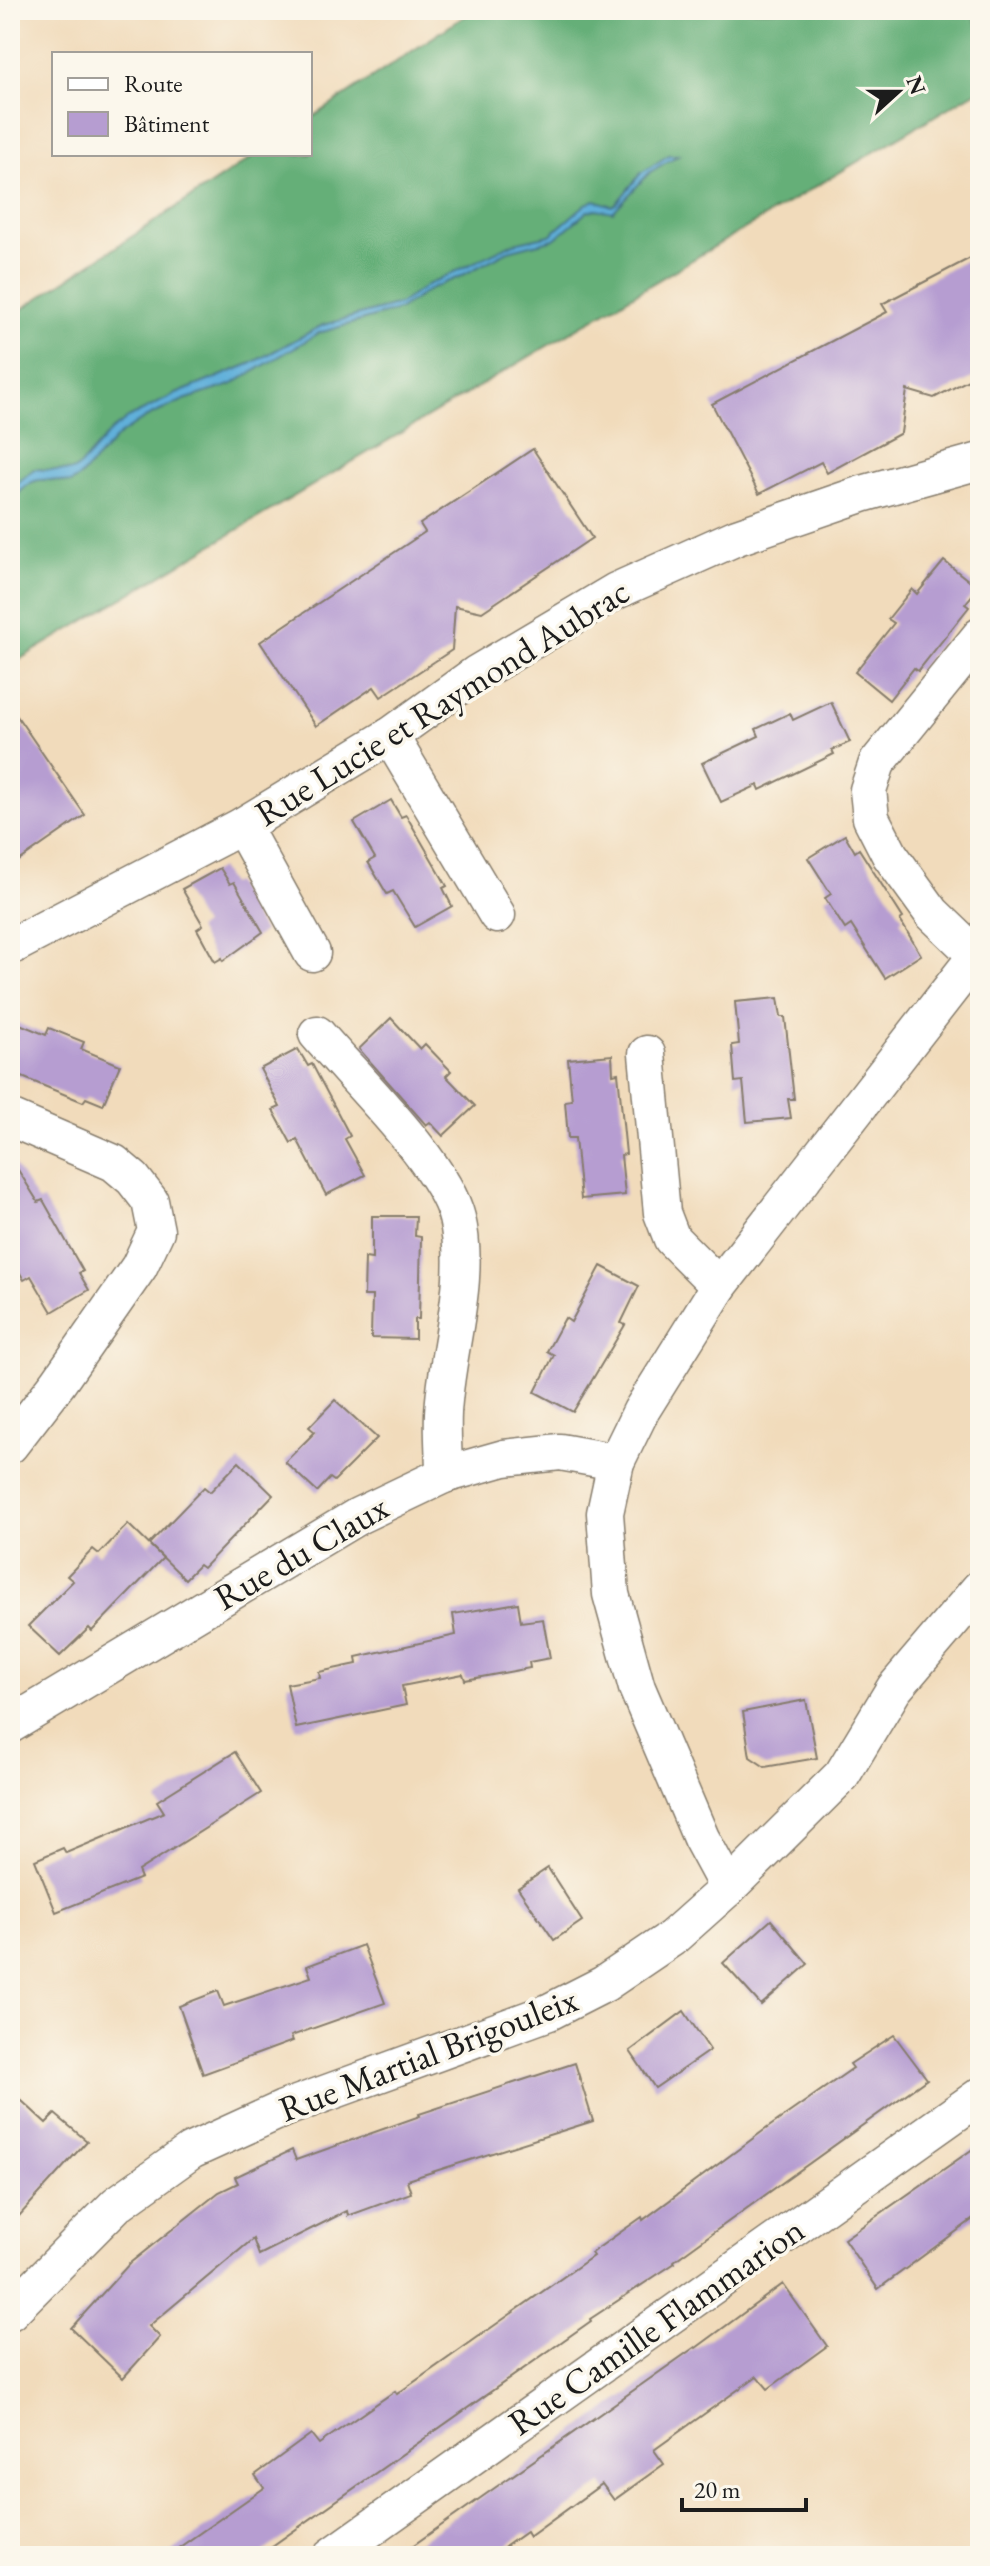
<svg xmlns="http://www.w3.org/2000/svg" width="990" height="2566" font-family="'EB Garamond',serif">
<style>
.forest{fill:#65af78;stroke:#40664a;stroke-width:2}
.water{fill:#60b0da;stroke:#3e667b;stroke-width:2}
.building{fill:#b69dd1}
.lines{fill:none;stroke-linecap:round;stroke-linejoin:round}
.minor-casing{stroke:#867c6c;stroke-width:39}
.minor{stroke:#fff;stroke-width:36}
.labels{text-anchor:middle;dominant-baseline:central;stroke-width:7;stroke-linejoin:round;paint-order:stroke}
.street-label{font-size:36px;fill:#1c1c1c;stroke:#fbf7ec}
</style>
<rect width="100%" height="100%" fill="#fbf7ec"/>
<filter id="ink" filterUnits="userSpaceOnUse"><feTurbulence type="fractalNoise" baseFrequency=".0125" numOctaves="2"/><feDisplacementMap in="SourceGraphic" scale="16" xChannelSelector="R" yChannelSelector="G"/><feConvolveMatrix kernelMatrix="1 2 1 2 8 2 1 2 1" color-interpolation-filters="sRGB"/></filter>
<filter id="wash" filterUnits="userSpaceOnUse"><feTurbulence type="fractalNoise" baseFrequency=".006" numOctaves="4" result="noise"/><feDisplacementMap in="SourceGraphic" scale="32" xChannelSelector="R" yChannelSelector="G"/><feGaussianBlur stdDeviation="1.8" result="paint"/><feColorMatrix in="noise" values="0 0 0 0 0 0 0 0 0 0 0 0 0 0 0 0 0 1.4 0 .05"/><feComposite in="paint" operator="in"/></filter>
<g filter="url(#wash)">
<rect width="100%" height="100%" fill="#f1dbbb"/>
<!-- forest -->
<polygon class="forest" points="474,10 971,10 980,31 980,89 10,665 10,317 257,154 310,154 310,119"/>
<!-- water -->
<path class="water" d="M669,155H678L650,172L613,212L596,209L588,211L554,239L508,251L459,277L432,288L398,310L319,333L231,385L184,400L145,418L118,436L80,477L71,483C35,478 35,475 10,503V489L34,469L72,471L79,467L111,431L128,418L176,394L250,364L323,325L399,304L429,284L514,243L550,235L586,204L595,200L612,206L616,204L641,173Z"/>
<g id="blocks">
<!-- building -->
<g class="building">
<polygon points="980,253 980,374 934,398 907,390 901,433 827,473 821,462 759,494 712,404 887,312 882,304"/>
<polygon points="533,449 592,538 482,612 455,606 452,650 381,697 374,687 316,726 260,642 425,532 420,524"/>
<polygon points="944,561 978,588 965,604 969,607 918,671 914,668 889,700 855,672 894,623 888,619 912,589 917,594"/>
<polygon points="831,702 850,742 832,750 834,754 760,790 758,785 721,802 702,763 759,736 756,729 790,713 793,720"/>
<polygon points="10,706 85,815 10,867"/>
<polygon points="391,800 401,817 406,815 447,886 443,888 452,906 415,927 393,891 387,894 368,862 375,858 354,822"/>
<polygon points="845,835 855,852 859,849 903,918 900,920 921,955 885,978 851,925 845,929 825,898 831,894 808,858"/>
<polygon points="220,868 230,884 234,882 263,932 223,961 222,958 215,962 197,929 203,925 182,889"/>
<polygon points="778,998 781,1017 785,1017 794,1099 788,1099 791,1118 747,1122 743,1081 735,1082 732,1045 739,1044 735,1002"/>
<polygon points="391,1018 420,1049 425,1044 451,1071 446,1076 475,1106 443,1136 430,1122 426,1125 359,1049"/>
<polygon points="10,1020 46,1035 49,1028 84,1042 81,1049 120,1065 103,1105 86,1098 83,1102 10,1072"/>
<polygon points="298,1049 308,1066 312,1064 350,1136 345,1139 365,1175 326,1195 297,1139 291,1143 273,1110 280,1107 260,1069"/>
<polygon points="612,1055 613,1074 618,1073 620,1093 626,1154 621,1155 625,1195 581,1199 575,1138 568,1138 565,1101 572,1100 568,1059"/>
<polygon points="10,1157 38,1202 43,1200 83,1271 79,1273 89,1290 52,1312 31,1276 24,1280 10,1256"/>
<polygon points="372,1216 416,1216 415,1236 421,1237 419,1319 415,1319 415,1339 371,1338 372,1296 364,1296 365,1258 372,1259"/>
<polygon points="601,1266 639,1286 621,1323 625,1325 573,1412 535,1392 554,1355 547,1351 565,1318 571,1322"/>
<polygon points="335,1400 377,1438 334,1481 330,1478 317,1492 285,1462 315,1432 309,1427"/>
<polygon points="239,1462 273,1495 203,1568 199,1565 185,1579 149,1544 204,1487 210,1492"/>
<polygon points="128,1524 163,1558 92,1631 89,1628 60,1656 28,1626 73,1581 67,1576 93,1549 99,1554"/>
<polygon points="518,1603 521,1622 543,1619 550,1658 529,1662 530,1668 465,1680 463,1674 402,1686 406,1705 296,1728 287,1684 320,1678 319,1672 357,1664 356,1657 456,1635 453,1614"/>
<polygon points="806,1700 817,1758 765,1767 750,1757 743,1712"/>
<polygon points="235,1752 261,1793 138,1871 141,1878 56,1912 35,1860 63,1848 66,1853 164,1812 157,1801"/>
<polygon points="548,1868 582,1921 554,1940 518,1888"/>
<polygon points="771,1920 808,1964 761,2005 723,1963"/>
<polygon points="363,1945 385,2003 291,2036 293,2041 203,2074 179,2006 218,1991 224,2006 311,1977 307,1966"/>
<polygon points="684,2011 710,2050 655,2088 630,2051"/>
<polygon points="894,2035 927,2079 743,2211 674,2261 675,2263 590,2319 591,2321 258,2556 167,2556 264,2488 255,2475 311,2434 319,2444 395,2391 397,2394 593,2256 591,2253 642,2217 643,2220 763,2131 853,2068 850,2064"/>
<polygon points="575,2063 593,2121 407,2180 411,2193 348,2216 347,2211 259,2255 253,2239 149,2326 160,2337 123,2378 71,2328 130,2263 219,2192 238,2183 235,2177 292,2150 296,2160 420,2116 419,2114"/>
<polygon points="10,2090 46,2123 55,2114 87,2141 10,2226"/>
<polygon points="980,2144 980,2214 878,2289 844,2239"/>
<polygon points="783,2284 827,2346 768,2389 757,2376 654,2450 664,2464 614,2500 602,2484 529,2537 526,2532 492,2556 398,2556 695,2347 696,2348"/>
</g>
</g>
</g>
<g filter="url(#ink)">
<use href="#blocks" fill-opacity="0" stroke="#867c6c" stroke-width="2"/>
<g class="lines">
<defs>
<g id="minor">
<polyline points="390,736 497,915"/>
<polyline points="242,826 312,953"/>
<polyline points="10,947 242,826 390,736 476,674 616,591 737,537 862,494 980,461"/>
<polyline points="977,956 932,913 890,855 871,818 868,790 877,763 980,636"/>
<path d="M317,1034C355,1079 444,1164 457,1218C472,1280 446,1351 443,1413C442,1434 444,1454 444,1475"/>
<polyline points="647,1054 662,1213 672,1239 719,1286"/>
<polyline points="10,1118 114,1163 133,1179 150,1201 156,1231 139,1267 58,1383 10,1445"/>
<polyline points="10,1725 358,1516 444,1475 504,1458 560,1452 616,1462"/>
<polyline points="728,1888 701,1838 637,1688 611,1594 605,1513 616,1462 641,1411 719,1286 980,951"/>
<polyline points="10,2312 117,2204 191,2151 283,2109 549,2012 604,1984 672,1938 728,1888 842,1775 894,1689 980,1588"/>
<polyline points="332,2556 980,2096"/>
</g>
</defs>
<!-- minor casing -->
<use href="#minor" class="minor-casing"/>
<!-- minor -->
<use href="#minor" class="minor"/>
</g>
</g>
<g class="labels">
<!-- street labels -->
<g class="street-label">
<text transform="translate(442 702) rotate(-32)">Rue Lucie et Raymond Aubrac</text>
<text transform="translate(301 1552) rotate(-30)">Rue du Claux</text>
<text transform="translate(428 2054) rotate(-21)">Rue Martial Brigouleix</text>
<text transform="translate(656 2326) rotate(-35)">Rue Camille Flammarion</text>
</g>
</g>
<!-- margin -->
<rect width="990" height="2566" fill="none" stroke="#fbf7ec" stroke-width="40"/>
<!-- legend -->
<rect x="52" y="52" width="260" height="104" fill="#fbf7ec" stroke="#a29f99" stroke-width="2"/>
<rect x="68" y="78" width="40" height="12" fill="#ffffff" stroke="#a29f99" stroke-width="2"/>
<text x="124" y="92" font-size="24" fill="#1c1c1c">Route</text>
<rect x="68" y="112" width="40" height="24" fill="#b69dd1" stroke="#a29f99" stroke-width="2"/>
<text x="124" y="132" font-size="24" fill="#1c1c1c">Bâtiment</text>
<!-- north arrow -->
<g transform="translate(898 92) rotate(69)" stroke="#fbf7ec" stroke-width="6" paint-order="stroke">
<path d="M0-6L14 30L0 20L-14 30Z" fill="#1c1c1c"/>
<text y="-12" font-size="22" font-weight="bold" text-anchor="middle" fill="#1c1c1c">N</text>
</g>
<!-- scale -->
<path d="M682 2498v12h124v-12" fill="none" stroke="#1c1c1c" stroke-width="4"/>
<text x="694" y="2498" font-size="24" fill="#1c1c1c" stroke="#fbf7ec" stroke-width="6" paint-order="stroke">20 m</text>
</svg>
